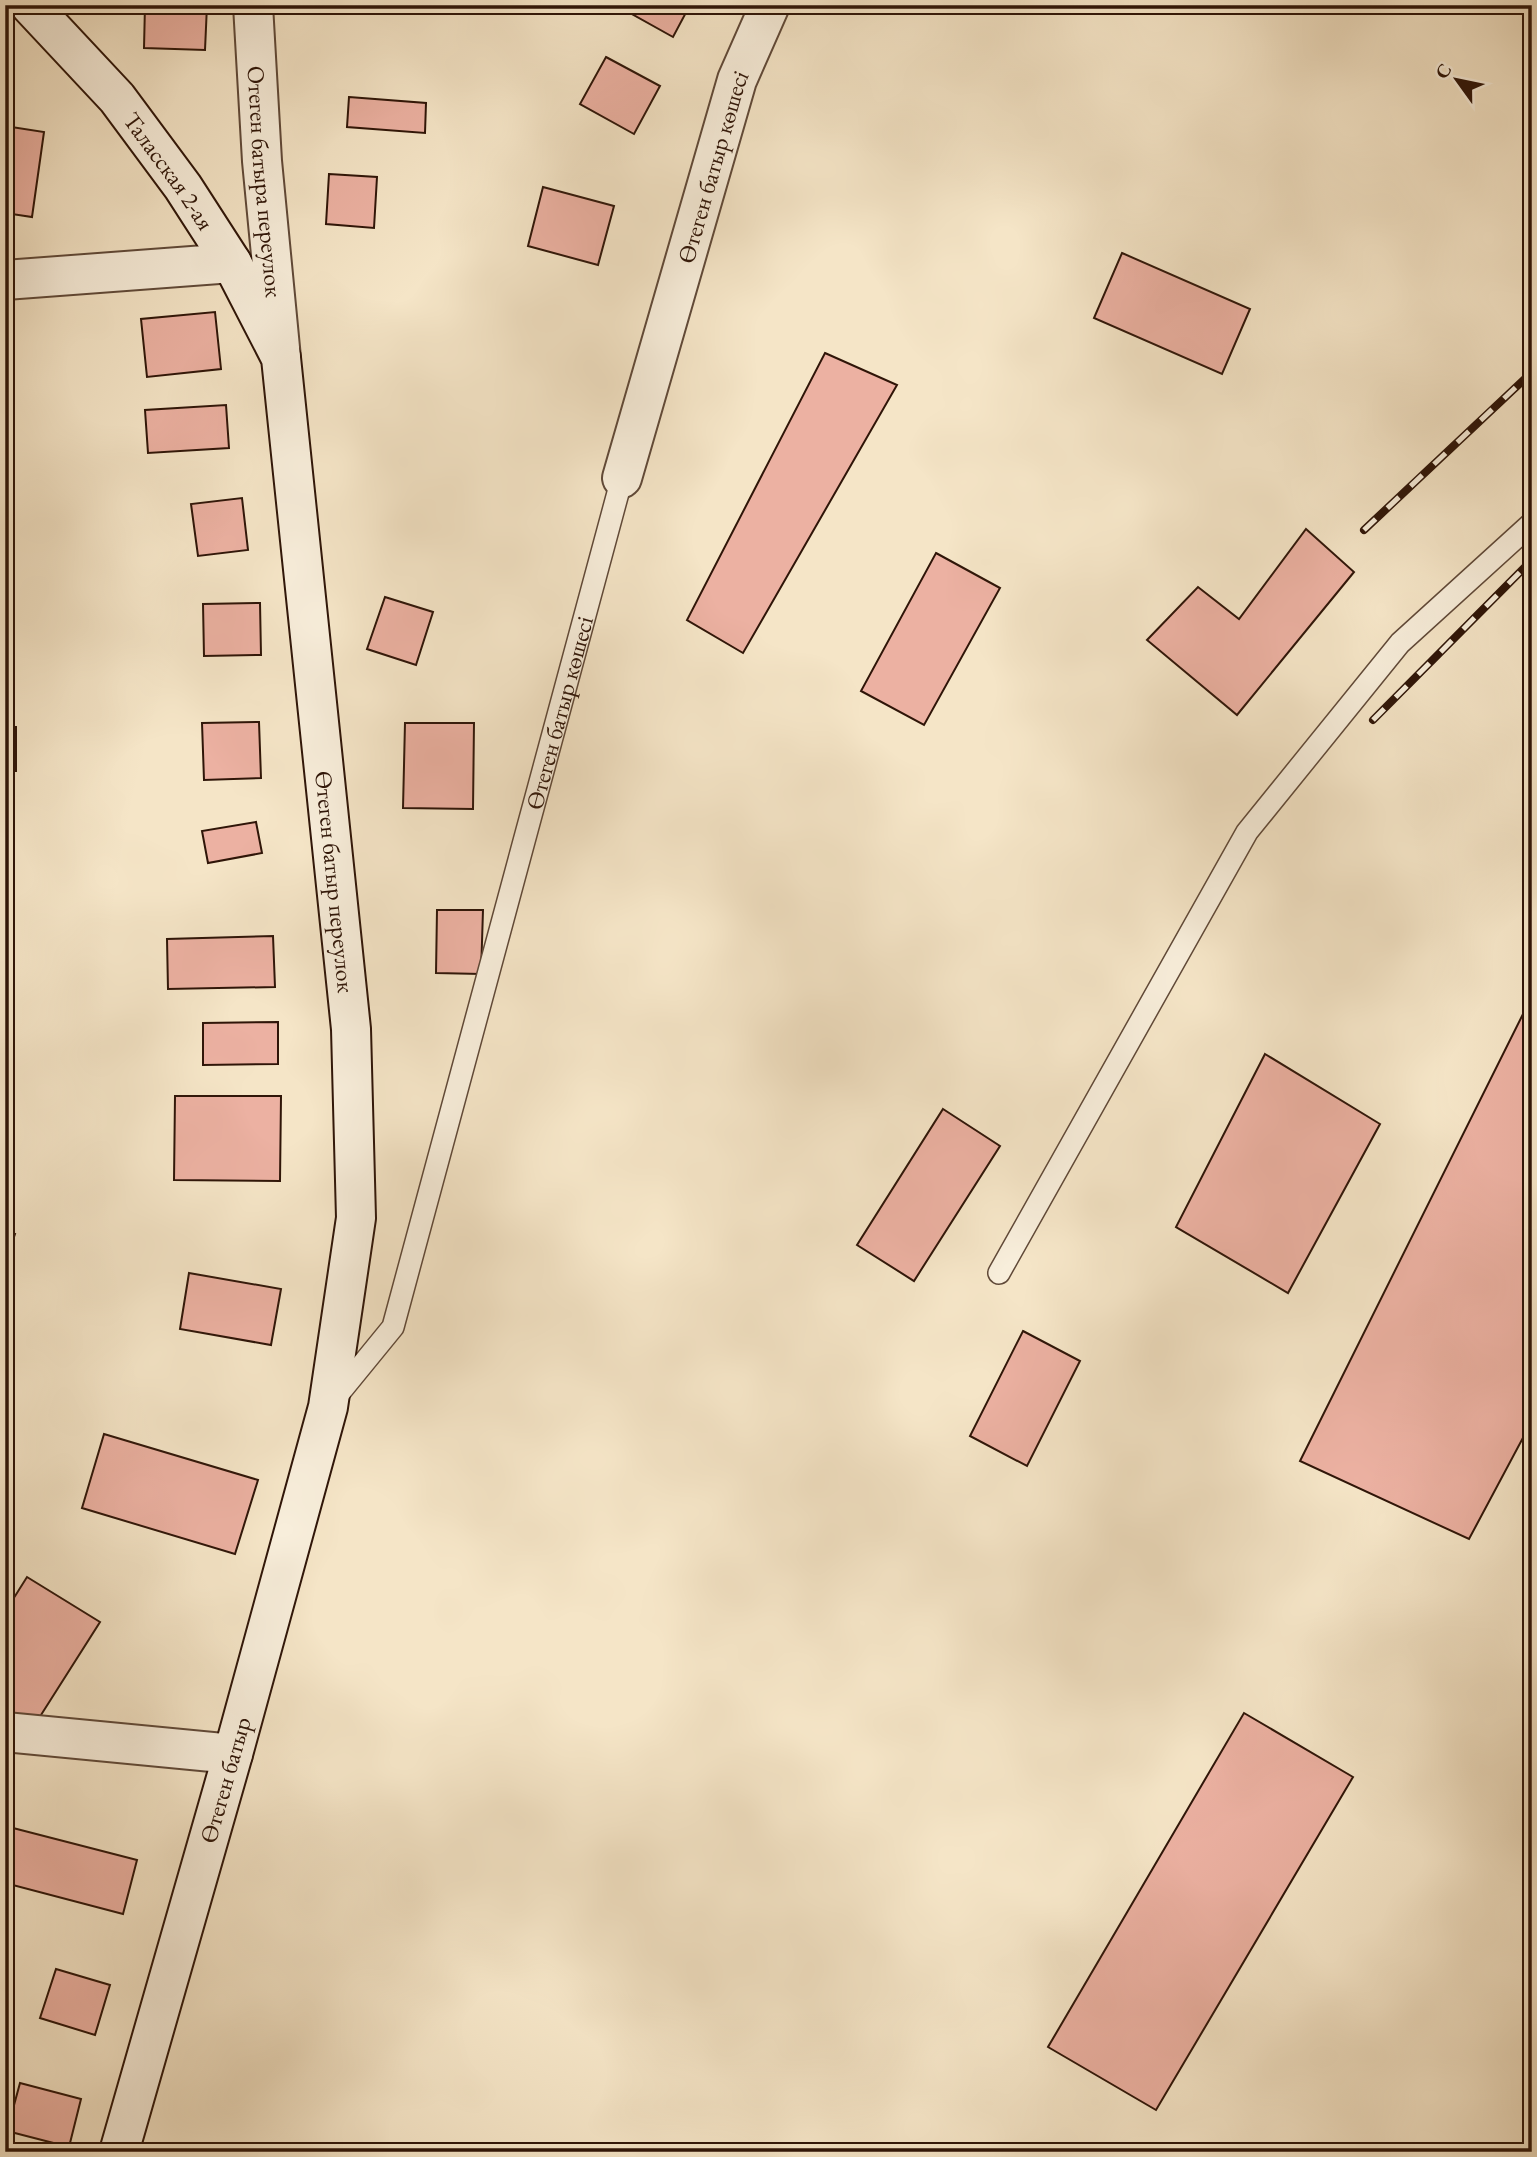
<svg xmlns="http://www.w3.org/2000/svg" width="1537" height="2157" font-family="'EB Garamond',serif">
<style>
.building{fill:#ecb1a2;stroke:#2f1508;stroke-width:2}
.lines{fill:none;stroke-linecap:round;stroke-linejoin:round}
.lane-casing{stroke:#604938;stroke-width:24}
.street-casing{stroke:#604938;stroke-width:42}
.secondary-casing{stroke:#2f1508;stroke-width:42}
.lane{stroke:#f8eedb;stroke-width:21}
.street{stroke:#f8eedb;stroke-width:38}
.secondary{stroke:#f8eedb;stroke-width:38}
.rail-casing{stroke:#2f1508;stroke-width:8}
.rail{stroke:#f8eedb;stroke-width:5;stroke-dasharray:16;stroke-linecap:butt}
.labels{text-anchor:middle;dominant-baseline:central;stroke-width:6;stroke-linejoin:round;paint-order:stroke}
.street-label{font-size:24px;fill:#2f1508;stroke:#f8eedb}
</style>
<rect width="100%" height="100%" fill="#f5e5c7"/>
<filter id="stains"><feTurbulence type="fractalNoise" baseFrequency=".00286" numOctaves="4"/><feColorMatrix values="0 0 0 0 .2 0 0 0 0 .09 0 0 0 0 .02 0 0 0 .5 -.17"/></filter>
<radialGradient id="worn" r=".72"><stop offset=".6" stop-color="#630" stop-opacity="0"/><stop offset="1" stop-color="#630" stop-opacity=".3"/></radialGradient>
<!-- building -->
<g class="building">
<polygon points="145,5 207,5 205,50 144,48"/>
<polygon points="625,5 690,5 673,37 623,9"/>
<polygon points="606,57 660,86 634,134 580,104"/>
<polygon points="349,97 426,103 425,133 347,127"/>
<polygon points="5,126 44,132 32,217 5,213"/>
<polygon points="329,174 377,177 374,228 326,224"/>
<polygon points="543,187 614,206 598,265 528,246"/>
<polygon points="1122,253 1250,309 1222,374 1094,318"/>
<polygon points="215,312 221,369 147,377 141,319"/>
<polygon points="825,353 897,385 743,653 687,620"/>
<polygon points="226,405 229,448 148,453 145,410"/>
<polygon points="242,498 248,550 198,556 191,504"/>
<polygon points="1306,529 1354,572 1237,715 1147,640 1198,587 1239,619"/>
<polygon points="936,553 1000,588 924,725 861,691"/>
<polygon points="385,597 433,612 416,665 367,649"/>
<polygon points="260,603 261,655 204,656 203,604"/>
<polygon points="259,722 261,778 204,780 202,723"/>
<polygon points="405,723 474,723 473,809 403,808"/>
<rect x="5" y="727" width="11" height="44"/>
<polygon points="256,822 262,853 208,863 202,831"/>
<polygon points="437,910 483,910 481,974 436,973"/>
<polygon points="273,936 275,987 168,989 167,939"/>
<polygon points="1532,996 1532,1421 1469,1539 1300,1461"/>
<polygon points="278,1022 278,1064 203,1065 203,1023"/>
<polygon points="1265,1054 1380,1124 1288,1293 1176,1227"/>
<polygon points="175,1096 281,1096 280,1181 174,1180"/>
<polygon points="943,1109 1000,1146 914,1281 857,1245"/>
<polygon points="5,1231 15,1234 5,1264"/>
<polygon points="189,1273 281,1289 271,1345 180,1329"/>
<polygon points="1023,1331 1080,1361 1027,1466 970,1436"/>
<polygon points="104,1434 258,1480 235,1554 82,1508"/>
<polygon points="27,1577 100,1622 34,1726 5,1709 5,1612"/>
<polygon points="1244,1713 1353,1777 1156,2110 1048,2047"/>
<polygon points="13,1828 137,1860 123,1914 5,1883 5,1858"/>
<polygon points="56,1969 110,1985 95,2035 40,2018"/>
<polygon points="20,2083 81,2099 69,2147 7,2131"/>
</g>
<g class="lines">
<defs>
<g id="lane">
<polyline points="999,1273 1247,832 1400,643 1532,523"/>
<path id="s1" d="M335,1398L393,1327L622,478"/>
</g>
<g id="street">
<path id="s2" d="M253,5L262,161L281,358"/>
<polyline points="5,280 232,263"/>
<path id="s3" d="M622,478L737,80L770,5"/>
<polyline points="5,1732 233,1754"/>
</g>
<g id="secondary">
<path id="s4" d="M30,5L117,98L183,187L232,263L281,358L351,1029L356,1218L328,1407L233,1754L119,2152"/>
</g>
</defs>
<!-- lane casing -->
<use href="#lane" class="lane-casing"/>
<!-- street casing -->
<use href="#street" class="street-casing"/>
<!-- secondary casing -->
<use href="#secondary" class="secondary-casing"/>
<!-- lane -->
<use href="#lane" class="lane"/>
<!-- street -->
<use href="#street" class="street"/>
<!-- secondary -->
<use href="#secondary" class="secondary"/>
<defs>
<g id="rail">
<polyline points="1364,530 1532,372"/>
<polyline points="1373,720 1532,560"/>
</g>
</defs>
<!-- rail casing -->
<use href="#rail" class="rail-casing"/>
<!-- rail -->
<use href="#rail" class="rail"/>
</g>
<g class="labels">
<!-- street labels -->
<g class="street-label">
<text stroke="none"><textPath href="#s3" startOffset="324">Өтеген батыр көшесі</textPath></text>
<text stroke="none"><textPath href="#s4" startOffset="217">Таласская 2-ая</textPath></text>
<text stroke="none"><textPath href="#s2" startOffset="177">Отеген батыра переулок</textPath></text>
<text stroke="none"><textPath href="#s1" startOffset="728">Өтеген батыр көшесі</textPath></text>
<text stroke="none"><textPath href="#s4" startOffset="962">Өтеген батыр переулок</textPath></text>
<text transform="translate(225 1780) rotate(-74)">Өтеген батыр</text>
</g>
</g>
<!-- margin -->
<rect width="1537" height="2157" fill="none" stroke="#f5e5c7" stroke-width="28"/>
<rect x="7" y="7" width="1523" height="2143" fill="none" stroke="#2f1508" stroke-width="3.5"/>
<rect x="14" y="14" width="1509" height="2129" fill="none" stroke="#2f1508" stroke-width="2"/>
<!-- north arrow -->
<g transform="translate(1457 80) rotate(303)" stroke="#f8eedb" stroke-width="5" paint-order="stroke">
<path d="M0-5L12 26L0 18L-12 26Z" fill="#2f1508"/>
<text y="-10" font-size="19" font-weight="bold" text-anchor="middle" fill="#2f1508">С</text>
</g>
<rect width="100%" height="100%" filter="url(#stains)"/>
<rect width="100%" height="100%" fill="url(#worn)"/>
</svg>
